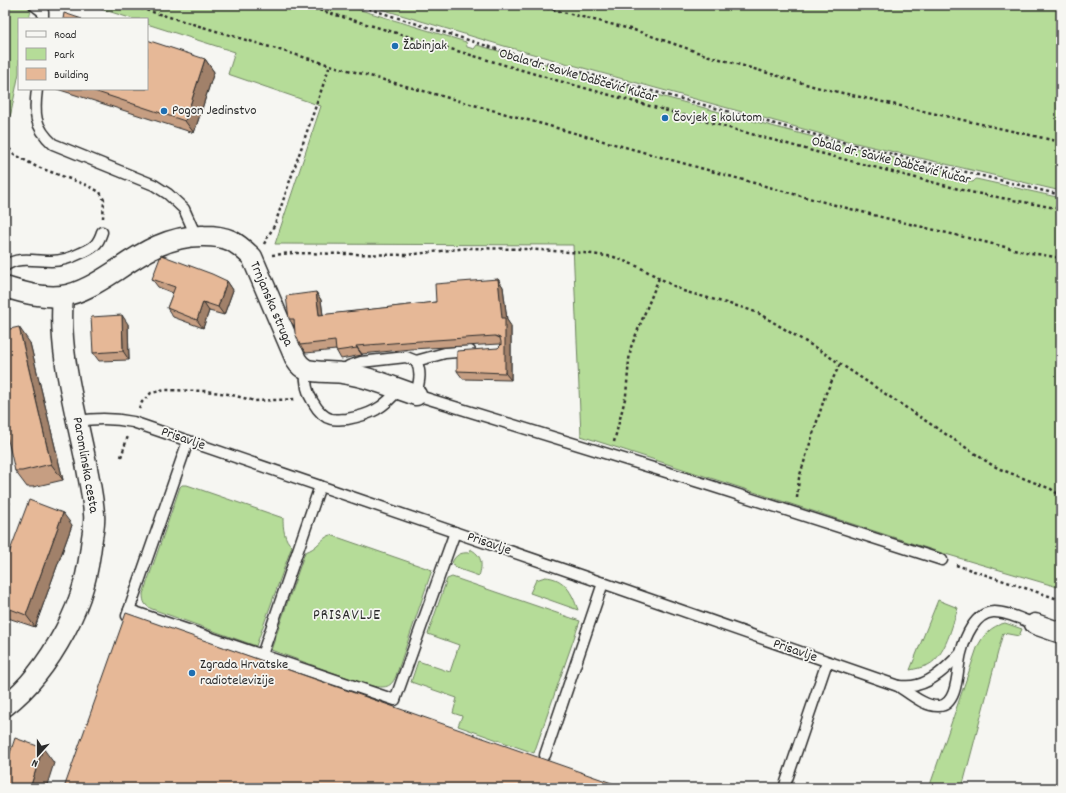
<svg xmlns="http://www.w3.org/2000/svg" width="1066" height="793" font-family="Dekko,sans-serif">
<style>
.green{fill:#b5dc98;stroke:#708462}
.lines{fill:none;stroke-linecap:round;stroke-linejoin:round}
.service-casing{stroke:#2b2b2b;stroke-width:13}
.minor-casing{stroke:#2b2b2b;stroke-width:23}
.path{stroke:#2b2b2b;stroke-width:2.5;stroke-dasharray:3 3;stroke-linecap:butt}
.service{stroke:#f6f6f2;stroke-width:10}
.minor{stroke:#f6f6f2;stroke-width:20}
.wall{fill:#c69e82;stroke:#2b2b2b}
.shaded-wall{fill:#a1816a;stroke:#2b2b2b}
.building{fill:#e6b897;stroke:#2b2b2b}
.poi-dot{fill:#1f6fb2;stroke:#f6f6f2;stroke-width:1.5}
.labels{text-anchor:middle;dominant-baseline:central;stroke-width:3.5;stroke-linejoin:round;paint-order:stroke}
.poi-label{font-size:14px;fill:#2b2b2b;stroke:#f6f6f2;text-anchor:start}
.street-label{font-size:14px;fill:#2b2b2b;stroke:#f6f6f2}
.neighbourhood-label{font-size:15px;letter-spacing:1px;fill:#2b2b2b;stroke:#f6f6f2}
</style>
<rect width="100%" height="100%" fill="#f6f6f2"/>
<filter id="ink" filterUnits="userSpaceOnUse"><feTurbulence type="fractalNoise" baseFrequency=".025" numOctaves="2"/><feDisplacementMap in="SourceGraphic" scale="8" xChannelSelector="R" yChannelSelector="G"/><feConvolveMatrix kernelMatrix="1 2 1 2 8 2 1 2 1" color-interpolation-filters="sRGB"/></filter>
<g filter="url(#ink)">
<!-- green -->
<g class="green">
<polygon points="5,5 32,5 29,19 19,19 19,73 11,113 5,130"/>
<path d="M89,5H344L466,42L467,47L474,49L477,45C637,90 797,134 958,174L959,180L973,182L976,179L1061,198V588L942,553L581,436L573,245L275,244L321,106L228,74L235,52L147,24V19H133Z"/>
<polygon points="368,5 1061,5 1061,191 843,140 504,46"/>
<path d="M182,485H187L283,518C283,528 284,540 292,546L256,646L152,609C145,606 143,602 143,594L180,487Z"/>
<path d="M331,535L432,570L396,676C390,690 383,687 370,686L271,650L305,552C317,549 322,537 331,535Z"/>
<path d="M470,549C482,555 483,564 479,576L456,568L452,563C455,555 461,552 469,553Z"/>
<polygon points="452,577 580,621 534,753 458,726 462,716 453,713 457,698 411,682 418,661 450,672 459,645 428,634 447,579"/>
<path d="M545,577C565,578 572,593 578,610L530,593L536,580Z"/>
<path d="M938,600L958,608C952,625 946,656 928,665C923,667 916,669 910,670Z"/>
<path d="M1005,623L1022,629L1019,636L1003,633L962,788H929L977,648C983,635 991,626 1005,623Z"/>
</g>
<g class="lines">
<defs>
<g id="service">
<polyline points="34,5 43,12 43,19"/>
<path d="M37,89C34,113 34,127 53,144L154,185L168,194L184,209L196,236"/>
<path d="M5,266C18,256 35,261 51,261C62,261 71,258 81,253C93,248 98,245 102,232"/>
<polyline points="416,361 445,353 470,351"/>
<path d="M306,370C305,381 307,393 313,402C317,409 323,417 331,419C336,420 342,419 347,419C370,415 384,408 399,389"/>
<path d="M342,371L349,366L361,362L406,357L416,361C422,373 419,382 416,395L705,484L942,560"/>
<path d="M78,421C97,418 114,418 133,422L603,583L898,686C909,693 925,707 939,706C959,705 957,666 961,653C965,637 975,613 993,612C1005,611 1023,620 1035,624"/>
<polyline points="129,610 395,700 455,532"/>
<polyline points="127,616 188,441"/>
<polyline points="262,655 320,486"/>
<path d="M898,686C904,686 911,687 917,685C934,681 948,666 960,654"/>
<polyline points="545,755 603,583"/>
<polyline points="784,788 827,662"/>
</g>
<g id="minor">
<path d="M5,287C24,293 42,298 62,296C82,293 100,281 117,270C143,252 171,235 204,236C228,236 235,241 252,257L296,360C299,365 302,368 307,370C319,373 330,371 342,373C367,376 392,387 416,395"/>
<polyline points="1035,624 1061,633"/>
<path d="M5,706C30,687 50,659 65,631C82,599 88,574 92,538C93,531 95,522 94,514C93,497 89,480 86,463C75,408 58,352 63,296"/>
</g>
</defs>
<!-- service casing -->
<use href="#service" class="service-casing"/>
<!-- minor casing -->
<use href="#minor" class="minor-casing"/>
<!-- path -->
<g class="path">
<polyline points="129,5 330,65 801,196 885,218 1026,252 1061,258"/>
<polyline points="302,5 552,79 820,153 970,192 1061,209"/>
<polyline points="357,5 503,51 842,142 1061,195"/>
<polyline points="535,5 634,30 706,55 816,87 1061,142"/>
<polyline points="5,144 14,154 35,166 86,185 100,192 104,200 103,218"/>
<polyline points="264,244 275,224 330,65"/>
<polyline points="272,255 293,253 406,255 468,248 525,249 584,253 614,257 639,267 683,291 744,308 758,313 821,351 992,465 1000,469 1051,489 1061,496"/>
<polyline points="139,409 142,402 151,393 165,390 205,391 228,394 255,401 296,399"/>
<polyline points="614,442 626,395 629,360 631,347 659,278"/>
<polyline points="121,457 128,436"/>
<polyline points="797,498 799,478 826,393 840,364"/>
<polyline points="956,565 1061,600"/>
</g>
<!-- service -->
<use href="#service" class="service"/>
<!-- minor -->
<use href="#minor" class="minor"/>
</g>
<!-- wall -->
<g class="wall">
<polygon points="205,59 214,72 194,133 57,89 147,89"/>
<polygon points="152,279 227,281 233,290 224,315 209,311 203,328 173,317 167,308 173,293 158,287"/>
<polygon points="498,279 503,287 507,320 511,326 511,380 463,379 457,371 498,348 501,345 500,344 411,349 362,354 362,355 341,359 336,350 306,353 300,345 294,326 289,319 316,292 321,300 323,315 436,302"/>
<polygon points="128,324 129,360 99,361 93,353"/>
<polygon points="30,343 63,480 33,487 27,487 15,471"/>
<polygon points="72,525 35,627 5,617 5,564"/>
</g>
<!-- shaded-wall -->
<g class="shaded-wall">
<polygon points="205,59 214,72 194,133 185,121"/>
<polygon points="5,201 9,206 7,240 5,237"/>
<polygon points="498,279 503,287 507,320 511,326 511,380 505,373"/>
<polygon points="227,281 233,290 224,315 218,307"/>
<polygon points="316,292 321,300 324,323 319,315"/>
<polygon points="203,302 209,311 203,328 197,320"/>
<polygon points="122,315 128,324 129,360 123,351"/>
<polygon points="19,327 30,343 63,480 51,464"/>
<polygon points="356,346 362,354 362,355 357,348"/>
<polygon points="5,495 10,503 5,516"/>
<polygon points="63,513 72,525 35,627 26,615"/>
<polygon points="43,748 54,763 46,788 30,788"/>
</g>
<!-- building -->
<g class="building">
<polygon points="64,13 82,19 63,19"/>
<polygon points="147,40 205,59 185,121 88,89 147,89"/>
<polygon points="161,255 212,274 227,281 218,307 203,302 197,320 167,308 175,287 152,279"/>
<polygon points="498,279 502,318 505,318 505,373 457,371 457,351 498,348 501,345 501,342 500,338 495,336 405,342 356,346 357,348 336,351 335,341 300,345 295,333 294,319 289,319 286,296 316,292 319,315 436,302 435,284"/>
<polygon points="122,315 123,351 93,353 91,317"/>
<polygon points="19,327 51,464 22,471 15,471 5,427 5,330"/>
<polygon points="29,500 63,513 26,615 5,607 5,564"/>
<polygon points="126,613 626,788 64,788"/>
<polygon points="15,738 43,748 30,788 5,788 5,768"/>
</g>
</g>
<!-- markers -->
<g class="poi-dot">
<circle cx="395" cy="46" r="4"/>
<circle cx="164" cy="111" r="4"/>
<circle cx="665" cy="118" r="4"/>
<circle cx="192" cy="673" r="4"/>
</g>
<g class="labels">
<!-- poi labels -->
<g class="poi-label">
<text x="403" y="46">Žabinjak</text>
<text x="172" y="111">Pogon Jedinstvo</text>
<text x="673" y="118">Čovjek s kolutom</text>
<text x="200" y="665">Zgrada Hrvatske<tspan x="200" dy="16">radiotelevizije</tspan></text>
</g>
<!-- street labels -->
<g class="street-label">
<text transform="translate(578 76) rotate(16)">Obala dr. Savke Dabčević Kučar</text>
<text transform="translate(891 161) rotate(14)">Obala dr. Savke Dabčević Kučar</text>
<text transform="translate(271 304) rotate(67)">Trnjanska struga</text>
<text transform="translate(183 439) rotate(19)">Prisavlje</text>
<text transform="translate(85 465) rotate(80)">Paromlinska cesta</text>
<text transform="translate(489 544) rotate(19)">Prisavlje</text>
<text transform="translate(795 651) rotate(19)">Prisavlje</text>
</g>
<!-- neighbourhood labels -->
<g class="neighbourhood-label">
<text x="347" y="616">PRISAVLJE</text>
</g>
</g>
<!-- margin -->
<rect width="1066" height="793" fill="none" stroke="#f6f6f2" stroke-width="20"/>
<rect x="10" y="10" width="1046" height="773" fill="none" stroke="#2b2b2b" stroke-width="1.5" filter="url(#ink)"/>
<!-- legend -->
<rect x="18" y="18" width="130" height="72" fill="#f6f6f2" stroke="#a5a5a2"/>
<rect x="26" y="31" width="20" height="6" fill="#f6f6f2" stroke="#a5a5a2"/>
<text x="54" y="38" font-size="12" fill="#2b2b2b">Road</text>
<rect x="26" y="48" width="20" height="12" fill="#b5dc98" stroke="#a5a5a2"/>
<text x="54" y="58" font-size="12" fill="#2b2b2b">Park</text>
<rect x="26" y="68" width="20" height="12" fill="#e6b897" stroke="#a5a5a2"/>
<text x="54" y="78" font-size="12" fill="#2b2b2b">Building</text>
<!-- north arrow -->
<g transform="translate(38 755) rotate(201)" stroke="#f6f6f2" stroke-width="3" paint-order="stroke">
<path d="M0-3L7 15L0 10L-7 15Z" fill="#2b2b2b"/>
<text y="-6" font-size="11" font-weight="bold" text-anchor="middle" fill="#2b2b2b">N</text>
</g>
</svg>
